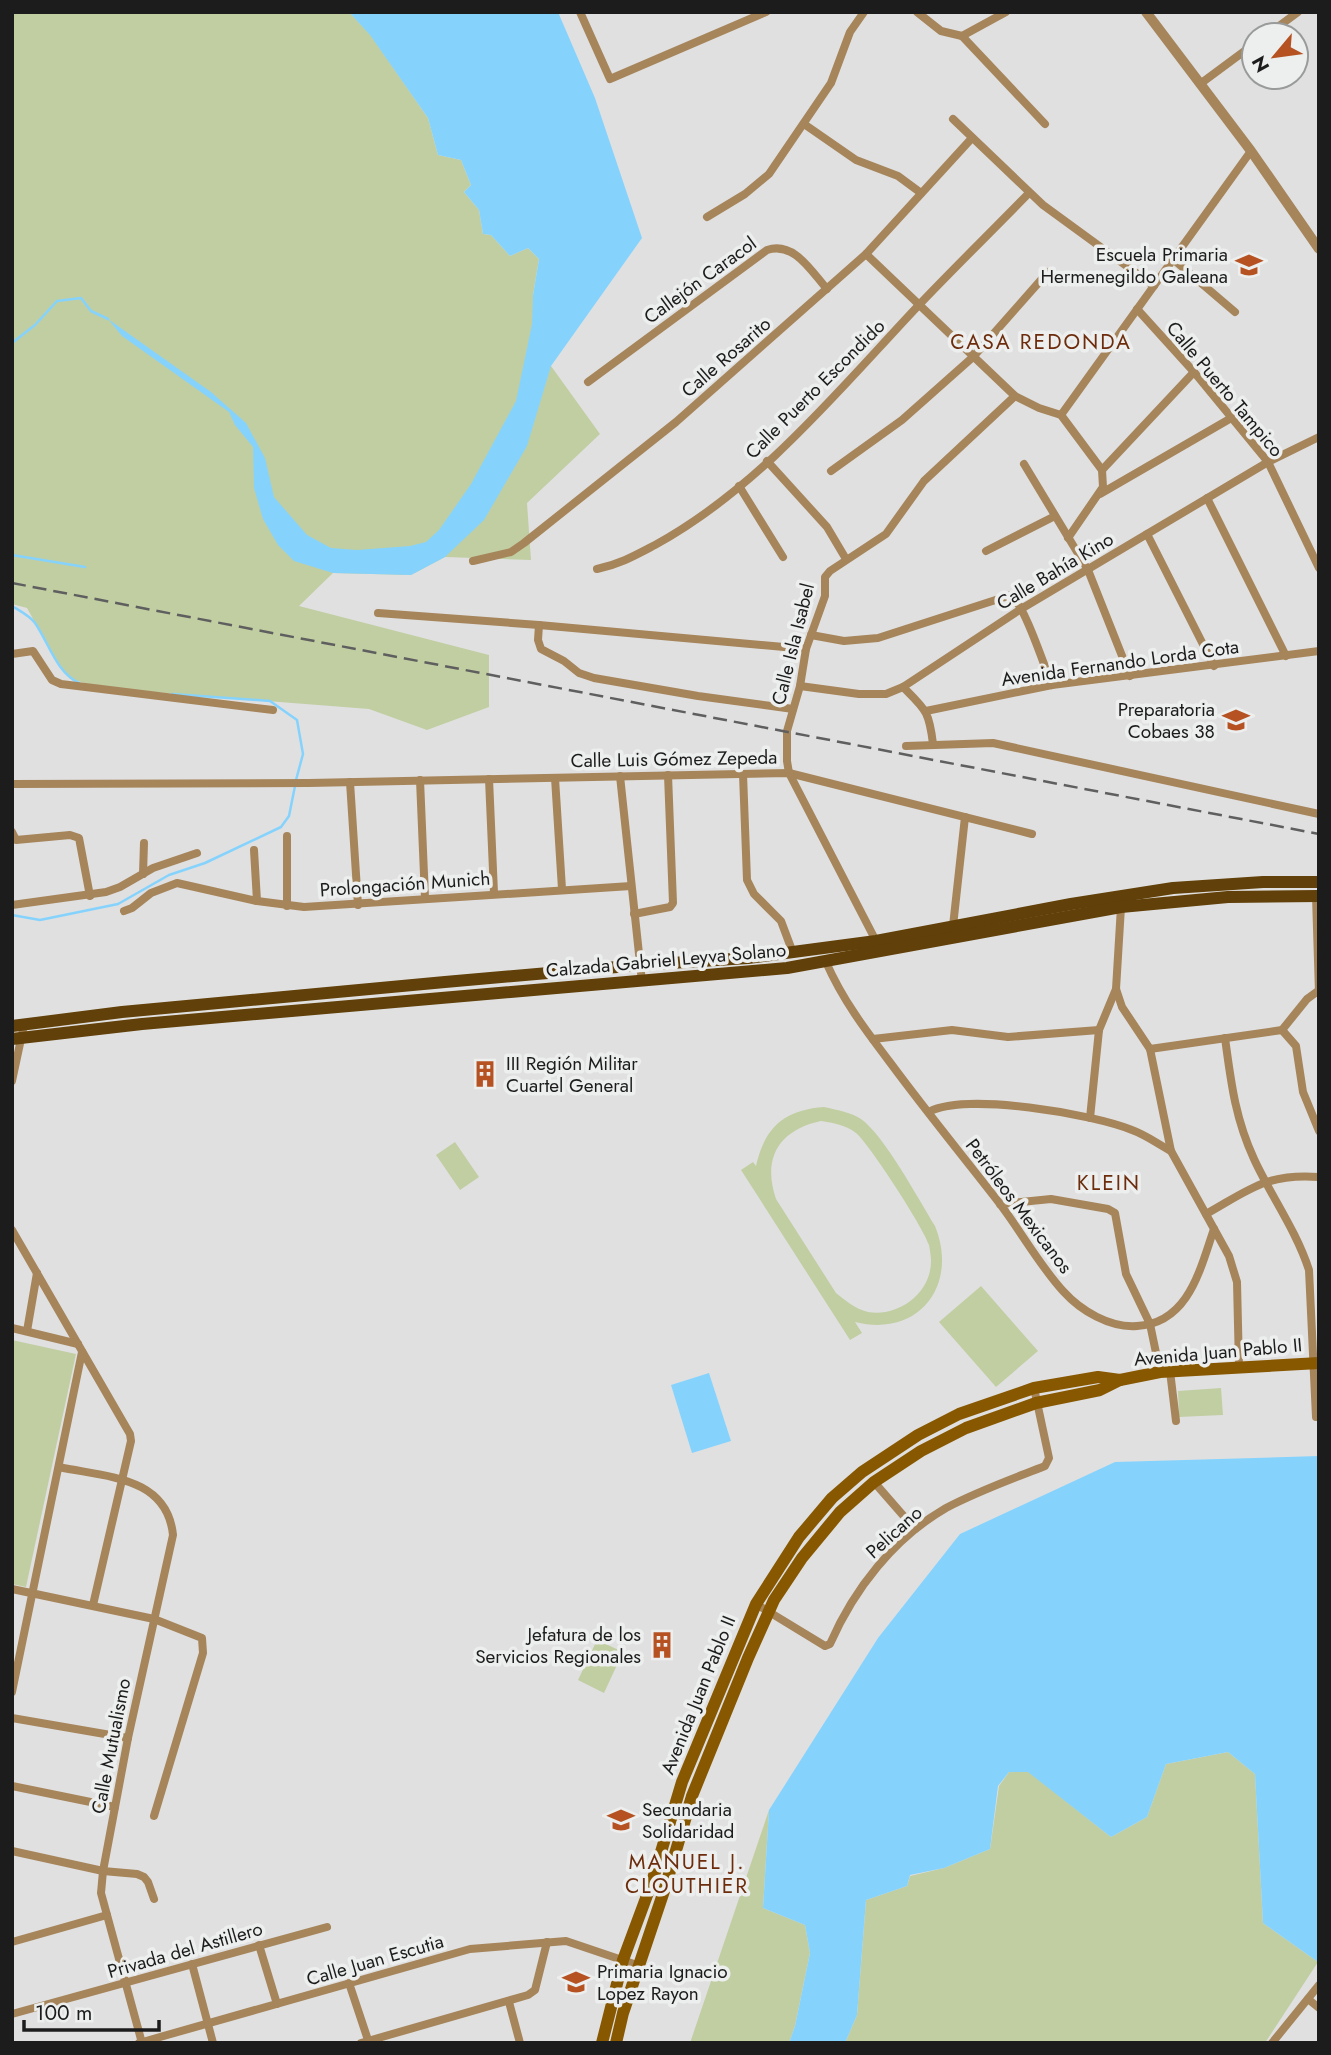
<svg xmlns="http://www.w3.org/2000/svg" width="1331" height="2055" font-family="Jost,sans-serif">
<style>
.green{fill:#c1cea2;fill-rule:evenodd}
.water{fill:#85d3fd}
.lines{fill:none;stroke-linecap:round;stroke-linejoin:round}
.stream{stroke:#85d3fd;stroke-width:2.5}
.minor{stroke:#a6855b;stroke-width:8}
.tertiary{stroke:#a6855b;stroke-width:10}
.secondary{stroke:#885800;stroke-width:12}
.primary{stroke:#614009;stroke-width:12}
.rail{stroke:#5f5f5f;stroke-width:2.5;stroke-dasharray:14 7;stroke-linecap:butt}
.labels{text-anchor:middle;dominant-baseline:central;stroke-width:7;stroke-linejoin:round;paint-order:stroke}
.poi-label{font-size:19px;fill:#1c1c1c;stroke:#edeeee;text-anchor:end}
.street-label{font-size:19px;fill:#1c1c1c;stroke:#edeeee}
.neighbourhood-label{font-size:21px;letter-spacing:2px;fill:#6d2d0d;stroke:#edeeee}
</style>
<rect width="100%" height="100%" fill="#e0e0e1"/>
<!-- green -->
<g class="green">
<polygon points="12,12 349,12 370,34 428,118 438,155 461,160 471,185 464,192 479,210 483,234 491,235 510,256 528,248 539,259 533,295 551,366 600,434 527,503 531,560 445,557 411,575 333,573 299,606 489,655 489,707 427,730 369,709 103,688 70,679 53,655 27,608 12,604"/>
<path d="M824,1107C837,1110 850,1112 861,1119C884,1135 919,1200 935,1226C959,1285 919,1338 855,1322L862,1333L850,1340L741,1170L753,1162L756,1166C765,1127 784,1110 824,1107ZM821,1121C833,1123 846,1125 856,1133C870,1145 923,1227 929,1245C930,1250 931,1257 931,1261C931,1294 898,1317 868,1312C855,1309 845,1300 836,1293L776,1199C762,1158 779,1130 821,1121Z"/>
<polygon points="455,1142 479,1177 460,1190 436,1155"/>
<polygon points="981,1286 1038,1351 996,1387 939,1322"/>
<polygon points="12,1340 76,1354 26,1587 12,1584"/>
<polygon points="1221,1388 1223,1415 1179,1417 1178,1391"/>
<polygon points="597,1640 623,1652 604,1693 578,1680"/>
<polygon points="1228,1752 1255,1774 1263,1923 1318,1962 1265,2043 845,2043 857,2015 866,1900 907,1886 910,1876 944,1868 990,1849 999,1786 1009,1772 1028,1771 1111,1837 1147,1817 1166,1764"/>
<polygon points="769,1810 763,1908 805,1925 810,1953 795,2026 789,2043 690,2043"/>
</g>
<!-- water -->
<g class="water">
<polygon points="349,12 558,12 595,98 642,238 551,366 527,446 484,520 445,557 411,575 333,573 294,561 278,545 263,519 254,488 253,447 235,425 229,412 122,336 108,319 211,392 246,423 265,458 274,497 307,535 331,548 357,550 410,546 426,542 439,530 471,484 516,401 532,324 533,295 539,259 528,248 510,256 491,235 483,234 479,210 464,192 471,185 461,160 438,155 428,118 370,35"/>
<polygon points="709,1373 731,1441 692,1453 671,1385"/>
<polygon points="1319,1456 1318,1962 1263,1923 1255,1774 1228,1752 1166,1764 1147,1817 1111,1837 1028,1772 1009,1772 998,1786 990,1849 944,1868 910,1875 907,1886 866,1900 857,2015 845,2043 789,2043 795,2026 810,1953 805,1925 763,1908 769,1810 878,1638 960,1534 1115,1462"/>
</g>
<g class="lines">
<!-- stream -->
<g class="stream">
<polyline points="12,343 35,325 57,301 81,298 91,311 108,319"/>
<polyline points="12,555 85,567"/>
<path d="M12,606C20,611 30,616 35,623C49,643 56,672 79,683"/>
<polyline points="172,694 270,701 297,720 303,754 296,780"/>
<polyline points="12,915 40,920 118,904 169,875 205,863 281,827 289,816 295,786"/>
</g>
<!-- minor -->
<g class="minor">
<polyline points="580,12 610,79 766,12"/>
<polyline points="917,12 941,31 962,36 1045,124"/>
<polyline points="1267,35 1298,12"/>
<polyline points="962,36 1006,12"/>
<polyline points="1200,84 1254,44"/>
<polyline points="953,119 1043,205 1154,286"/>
<polyline points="804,124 856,160 898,176 921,193"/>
<polyline points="707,217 745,194 769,174 831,83 850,32 864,12"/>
<polyline points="866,254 1015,396 1039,408 1061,415 1102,470 1103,487 1068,538"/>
<polyline points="1174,260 1235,312"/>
<polyline points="1137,309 1194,372 1268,462 1319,568"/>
<path d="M588,382L767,250C794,241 811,271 827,289"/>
<polyline points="1061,415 1251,151"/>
<polyline points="767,461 827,527 846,559"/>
<polyline points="1024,464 1088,570 1130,676"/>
<polyline points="1102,470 1194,372"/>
<polyline points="831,471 902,420 973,357 1048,272"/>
<polyline points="739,486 783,557"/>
<polyline points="1100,494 1233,417"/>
<polyline points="1207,498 1286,656"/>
<polyline points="1147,534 1214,666"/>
<polyline points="986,551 1055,516"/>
<polyline points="473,561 511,552 524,543 676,422 866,254 972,138"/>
<path d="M597,569C620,564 634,556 655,545C759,488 837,392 917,307C954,268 992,231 1029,193"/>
<polyline points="378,613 539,625 806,649"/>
<polyline points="539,625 538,640 541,649 564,661 579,673 594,678 698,696 793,709"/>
<path d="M811,635L844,641L878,638L1011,595C1025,606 1044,666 1052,685"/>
<polyline points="12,654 33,651 52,680 61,684 273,710"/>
<polyline points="800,686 859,694 886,694 903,687 1021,609 1268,462 1319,437"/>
<path d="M903,687C926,710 929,711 933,744"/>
<polyline points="926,711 1052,685 1319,651"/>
<polyline points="906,746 993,743 1319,814"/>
<polyline points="743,774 747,880 754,894 781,921 793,953"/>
<polyline points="620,776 642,982"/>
<polyline points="555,778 562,889"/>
<polyline points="489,779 494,893"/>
<polyline points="420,780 425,898"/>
<polyline points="350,782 358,905"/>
<polyline points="12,784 309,783 789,773 1032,834"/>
<polyline points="12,832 16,840 70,835 79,838 90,896"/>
<polyline points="287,836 287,906"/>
<polyline points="254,850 257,901"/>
<polyline points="143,874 144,843"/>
<polyline points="1316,896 1319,993"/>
<polyline points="12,905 106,892 120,887 153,868 197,853"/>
<polyline points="1121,907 1116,989 1122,1007 1150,1049 1171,1151 1229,1256 1237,1282 1239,1367"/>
<polyline points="124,911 132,908 151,893 177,883 257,901 304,907 631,886"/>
<polyline points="634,914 670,907 673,903 668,775"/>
<polyline points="953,926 965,817"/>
<polyline points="876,941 789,773 787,761 787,731 800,686 806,649 825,596 825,577 830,571 886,534 924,481 1015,396"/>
<path d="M826,962C843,1001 867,1032 892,1065C926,1111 962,1155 997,1200C1019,1228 1039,1265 1063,1291C1081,1311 1110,1328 1137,1326C1189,1323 1200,1269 1214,1229"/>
<polyline points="1318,991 1307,999 1282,1030 1296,1046 1303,1092 1319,1131"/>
<path d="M1225,1038C1231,1082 1235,1118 1254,1159C1271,1196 1296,1230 1309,1270L1316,1417"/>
<polyline points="873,1039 952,1030 1008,1037 1099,1030"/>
<polyline points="1150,1049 1282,1030"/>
<polyline points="12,1081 24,1025"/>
<path d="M929,1112C965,1092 1093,1114 1132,1130C1146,1135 1158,1144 1171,1151"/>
<polyline points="1090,1118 1099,1030 1116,989"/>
<polyline points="1000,1204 1051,1199 1108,1209 1115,1213 1126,1274 1150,1324 1160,1372"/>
<path d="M1206,1214C1249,1190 1266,1173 1319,1177"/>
<polyline points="12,1230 130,1434 131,1441 93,1605"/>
<polyline points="12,1328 78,1344"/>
<polyline points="27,1331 37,1273"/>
<polyline points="1170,1371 1176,1421"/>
<path d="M59,1467C105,1477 167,1476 173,1535L128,1738L103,1871L101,1893L142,2043"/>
<polyline points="874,1482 915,1529"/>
<polyline points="12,1589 154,1619 202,1638 203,1653 154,1816"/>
<path d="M756,1604L825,1646L830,1644C854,1589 894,1538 946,1508C978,1491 1012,1479 1045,1466L1049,1458L1034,1388"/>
<polyline points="12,1692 82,1352"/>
<polyline points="12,1718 128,1738"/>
<polyline points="12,1786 115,1807"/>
<polyline points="12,1851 103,1871 137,1874 144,1877 148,1882 154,1899"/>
<polyline points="12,1942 107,1915"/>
<polyline points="259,1945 277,2004"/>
<polyline points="192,1964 213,2043"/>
<polyline points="349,1983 369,2043"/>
<polyline points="1308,1999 1319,2008"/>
<polyline points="509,2002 520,2043"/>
<polyline points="12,2014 327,1927"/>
<polyline points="139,2043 470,1949 566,1941 640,1966"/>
<polyline points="361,2043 528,1995 535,1990 547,1942"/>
<polyline points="1272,2043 1319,1985"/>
</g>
<!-- tertiary -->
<polyline class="tertiary" points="1146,12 1251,151 1319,249"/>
<!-- secondary -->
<g class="secondary">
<polyline points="602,2043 623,1960 652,1882 682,1782 756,1604 799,1537 832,1498 862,1472 918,1435 959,1414 1034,1388 1098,1377 1120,1380"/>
<polyline points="616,2043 623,2013 665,1888 692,1796 748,1658 774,1600 802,1558 840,1512 874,1482 921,1451 966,1428 1036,1403 1100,1390 1120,1380 1160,1372 1319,1363"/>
</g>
<!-- primary -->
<g class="primary">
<polyline points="12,1026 122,1012 445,982 640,965 748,958 876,941 1071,904 1173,888 1263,882 1319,882"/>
<polyline points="12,1039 142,1024 787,968 1121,907 1228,897 1319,896"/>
</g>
<!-- rail -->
<polyline class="rail" points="12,583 1319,834"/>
</g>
<!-- icons -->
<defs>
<symbol id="school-bare" viewBox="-9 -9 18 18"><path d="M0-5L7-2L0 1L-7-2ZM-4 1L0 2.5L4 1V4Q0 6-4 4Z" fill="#b65221" stroke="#edeeee" stroke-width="2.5" paint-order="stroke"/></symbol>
<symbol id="university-bare" viewBox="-9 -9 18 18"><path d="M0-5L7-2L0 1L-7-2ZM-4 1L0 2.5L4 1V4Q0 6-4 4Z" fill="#b65221" stroke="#edeeee" stroke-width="2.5" paint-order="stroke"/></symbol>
<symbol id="building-bare" viewBox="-9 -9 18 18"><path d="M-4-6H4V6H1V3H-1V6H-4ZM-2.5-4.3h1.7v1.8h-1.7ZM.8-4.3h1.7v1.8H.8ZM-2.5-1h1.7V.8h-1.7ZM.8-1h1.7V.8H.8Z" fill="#b65221" stroke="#edeeee" stroke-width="2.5" paint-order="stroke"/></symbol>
</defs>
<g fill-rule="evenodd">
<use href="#school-bare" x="1230" y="246" width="38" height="38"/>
<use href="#university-bare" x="1217" y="701" width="38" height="38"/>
<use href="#building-bare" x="466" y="1055" width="38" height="38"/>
<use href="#building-bare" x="643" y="1626" width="38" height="38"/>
<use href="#school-bare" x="602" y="1801" width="38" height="38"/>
<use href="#school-bare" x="557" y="1963" width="38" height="38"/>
</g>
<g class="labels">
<!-- poi labels -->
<g class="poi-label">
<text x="1228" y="254">Escuela Primaria<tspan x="1228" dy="22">Hermenegildo Galeana</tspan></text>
<text x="1215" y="709">Preparatoria<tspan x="1215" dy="22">Cobaes 38</tspan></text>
<text x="506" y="1063" text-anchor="start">III Región Militar<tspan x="506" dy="22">Cuartel General</tspan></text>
<text x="641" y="1634">Jefatura de los<tspan x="641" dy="22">Servicios Regionales</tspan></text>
<text x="642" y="1809" text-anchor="start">Secundaria<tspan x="642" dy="22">Solidaridad</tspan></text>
<text x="597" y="1971" text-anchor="start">Primaria Ignacio<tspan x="597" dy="22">Lopez Rayon</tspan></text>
</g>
<!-- street labels -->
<g class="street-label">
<text transform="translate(700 280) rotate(-36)">Callejón Caracol</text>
<text transform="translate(726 357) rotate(-41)">Calle Rosarito</text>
<text transform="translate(815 389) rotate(-45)">Calle Puerto Escondido</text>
<text transform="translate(1225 389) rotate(50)">Calle Puerto Tampico</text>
<text transform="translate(1055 571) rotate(-31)">Calle Bahía Kino</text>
<text transform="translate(793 644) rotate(-76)">Calle Isla Isabel</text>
<text transform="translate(1120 663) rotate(-8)">Avenida Fernando Lorda Cota</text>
<text transform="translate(674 759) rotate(-1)">Calle Luis Gómez Zepeda</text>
<text transform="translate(405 884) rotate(-4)">Prolongación Munich</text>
<text transform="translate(666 960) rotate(-5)">Calzada Gabriel Leyva Solano</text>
<text transform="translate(1019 1206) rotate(53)">Petróleos Mexicanos</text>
<text transform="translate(1218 1352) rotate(-5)">Avenida Juan Pablo II</text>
<text transform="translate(894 1532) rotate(-42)">Pelicano</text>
<text transform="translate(698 1695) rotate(-68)">Avenida Juan Pablo II</text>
<text transform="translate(111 1746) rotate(-79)">Calle Mutualismo</text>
<text transform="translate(185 1950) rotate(-16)">Privada del Astillero</text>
<text transform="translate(375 1960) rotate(-16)">Calle Juan Escutia</text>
</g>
<!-- neighbourhood labels -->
<g class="neighbourhood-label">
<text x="1041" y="342">CASA REDONDA</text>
<text x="1109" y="1183">KLEIN</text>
<text x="687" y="1862">MANUEL J.<tspan x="687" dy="24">CLOUTHIER</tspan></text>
</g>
</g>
<!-- border -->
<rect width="1331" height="2055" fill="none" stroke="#1c1c1c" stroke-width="28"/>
<!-- north arrow -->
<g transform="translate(1275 56) rotate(241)"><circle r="33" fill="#edeeee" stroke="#999a9a" stroke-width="2"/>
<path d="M0-5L12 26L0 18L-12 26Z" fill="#b65221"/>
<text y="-10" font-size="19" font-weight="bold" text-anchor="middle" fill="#1c1c1c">N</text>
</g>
<!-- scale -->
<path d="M24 2020v10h135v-10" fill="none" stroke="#1c1c1c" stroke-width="3.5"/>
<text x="35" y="2020" font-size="21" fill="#1c1c1c" stroke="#edeeee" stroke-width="5" paint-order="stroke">100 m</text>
</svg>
